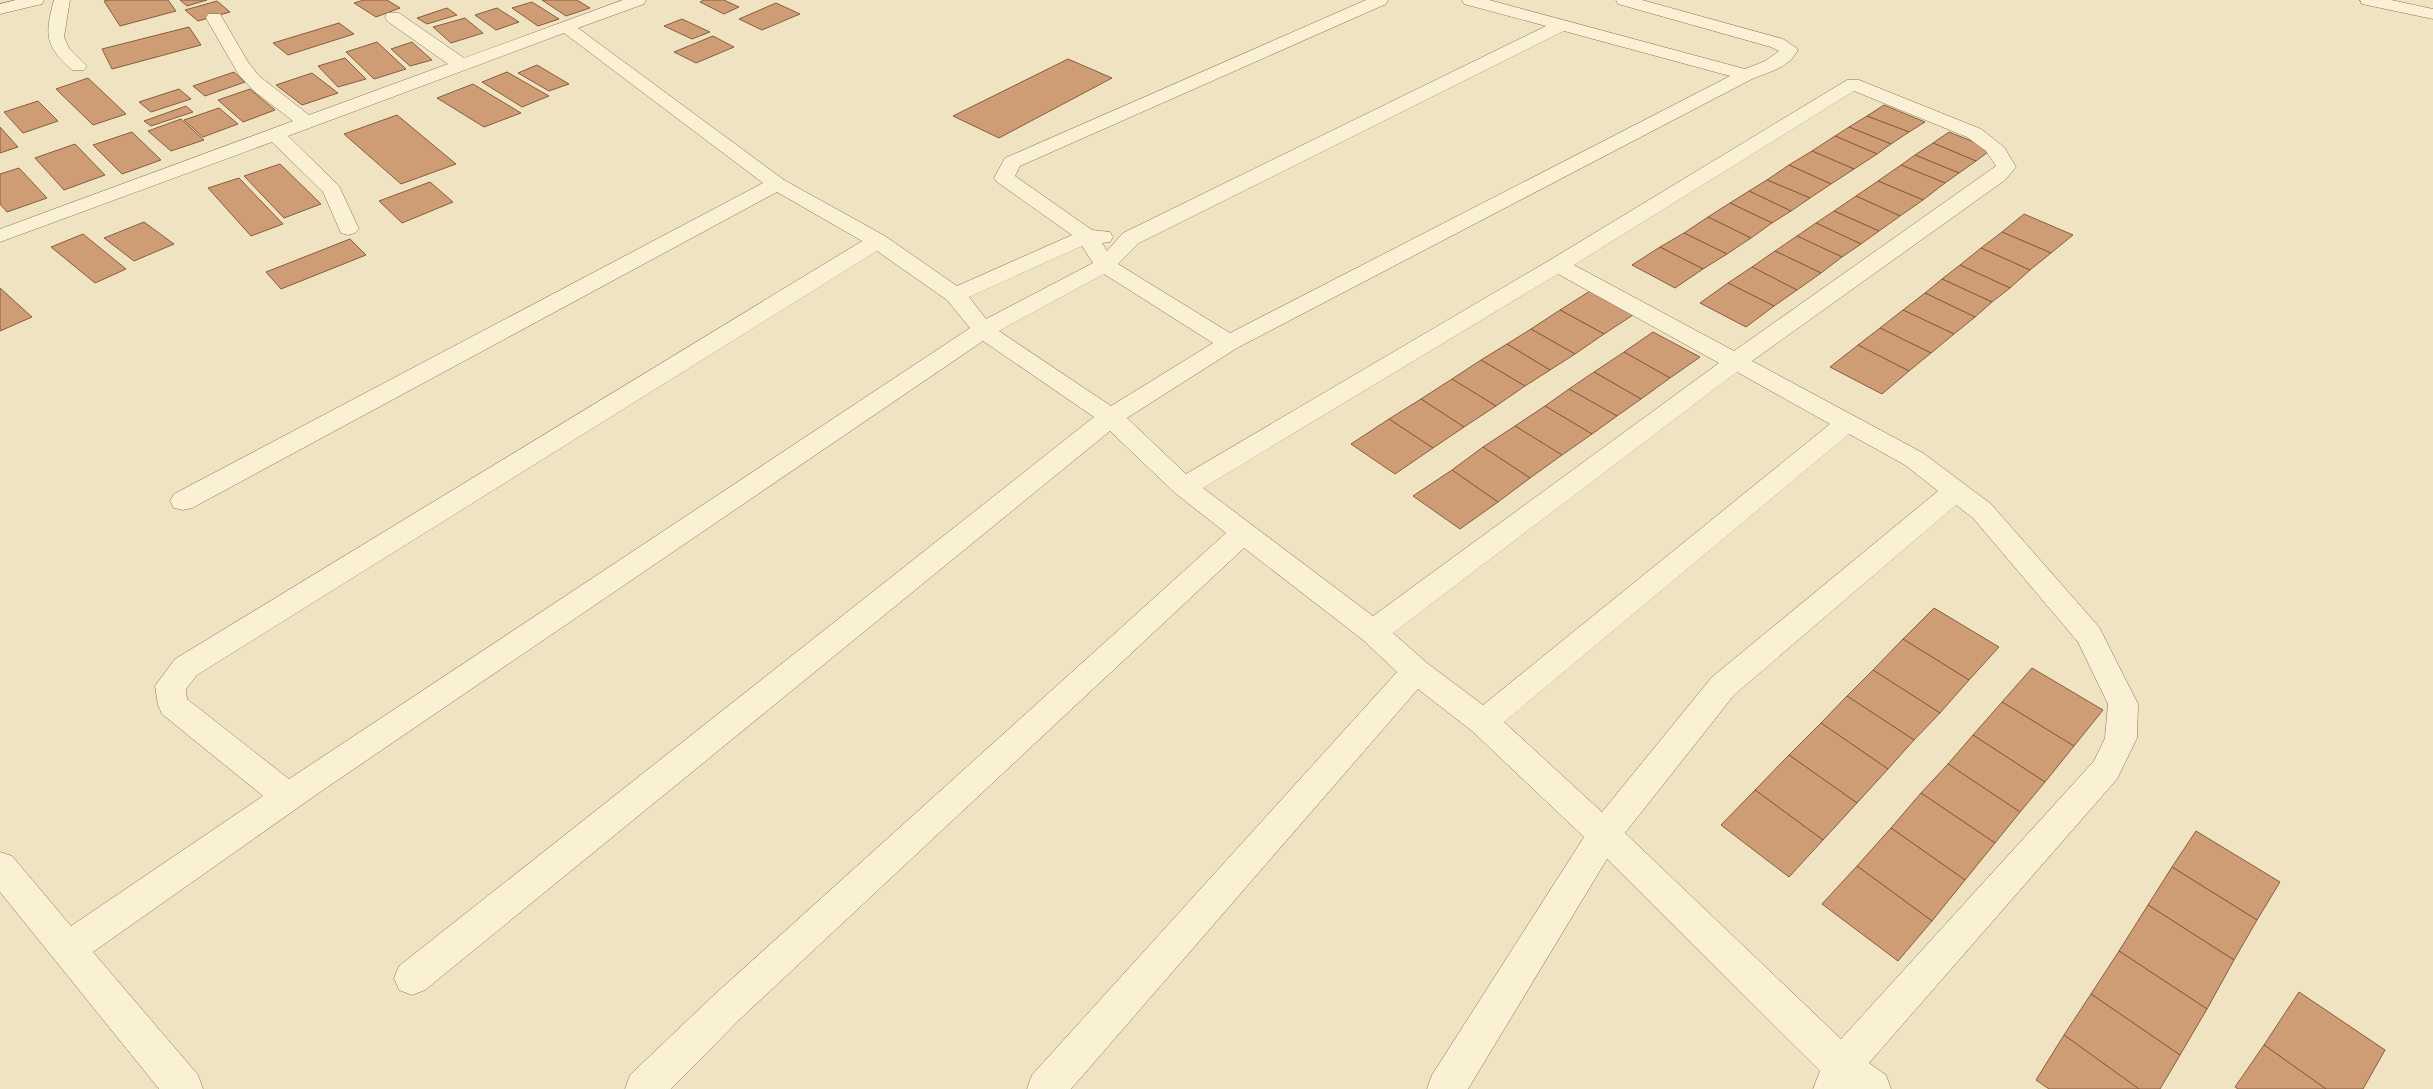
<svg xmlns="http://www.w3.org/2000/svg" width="2433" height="1089" font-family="'Zilla Slab',serif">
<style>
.building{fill:#ce9d76;stroke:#895d3d}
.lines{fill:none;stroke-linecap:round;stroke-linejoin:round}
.minor-casing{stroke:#897458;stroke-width:1}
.minor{fill:#faf0d4;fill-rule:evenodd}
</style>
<rect width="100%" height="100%" fill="#efe3c1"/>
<!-- building -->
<g class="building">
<polygon points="109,0 168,0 176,11 120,26 104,1"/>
<polygon points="180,0 207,0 187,6"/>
<polygon points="364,0 387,0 400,8 376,17 354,3"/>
<polygon points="542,0 577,0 590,8 566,16"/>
<polygon points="704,0 724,0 739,7 724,14 700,2"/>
<polygon points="217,1 230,12 198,21 185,10"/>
<polygon points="532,2 559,19 538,26 512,8"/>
<polygon points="776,3 800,14 762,30 739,19"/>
<polygon points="447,8 457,15 427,24 417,18"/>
<polygon points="497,8 519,22 496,30 475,15"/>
<polygon points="465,18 483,33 451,43 433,27"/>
<polygon points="682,19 710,32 692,39 664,26"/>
<polygon points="339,23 354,34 288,55 273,43"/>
<polygon points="189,27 201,45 112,69 102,49"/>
<polygon points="713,36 734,47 696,63 674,52"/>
<polygon points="377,42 406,69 374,79 346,52"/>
<polygon points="412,42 432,60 410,66 391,49"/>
<polygon points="345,58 366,79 338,87 318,66"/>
<polygon points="1068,59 1112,78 999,138 953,116"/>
<polygon points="537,65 569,84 549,91 518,73"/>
<polygon points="234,72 245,82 205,96 193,86"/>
<polygon points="507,72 549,96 522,107 482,82"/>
<polygon points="312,73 338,93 302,105 276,85"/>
<polygon points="88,78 126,114 93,125 56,89"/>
<polygon points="473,84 521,113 484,127 437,98"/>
<polygon points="179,89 191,99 151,112 139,102"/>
<polygon points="250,89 275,110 243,122 218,100"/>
<polygon points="38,101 58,121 23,133 4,112"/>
<polygon points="1884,105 1925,122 1909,132 1867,116"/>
<polygon points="186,106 193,112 151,126 144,121"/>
<polygon points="219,108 238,124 203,137 184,120"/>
<polygon points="397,115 456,164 401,184 344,134"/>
<polygon points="1867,116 1909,132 1891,144 1849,127"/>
<polygon points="181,119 204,140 171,151 148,131"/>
<polygon points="0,127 18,147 0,153"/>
<polygon points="1849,127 1891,144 1877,154 1835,136"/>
<polygon points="132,132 161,160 122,174 93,145"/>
<polygon points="1949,132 1992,149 1976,161 1933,143"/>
<polygon points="1835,136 1877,154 1854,169 1812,151"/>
<polygon points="1933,143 1976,161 1959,173 1915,155"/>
<polygon points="75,144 105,175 64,190 35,158"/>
<polygon points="1812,151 1854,169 1831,184 1789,165"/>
<polygon points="1915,155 1959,173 1945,183 1901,165"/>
<polygon points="280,164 321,204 284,218 244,176"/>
<polygon points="1789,165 1831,184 1810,198 1767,180"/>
<polygon points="1901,165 1945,183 1923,200 1878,181"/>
<polygon points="19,168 47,198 7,212 0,204 0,174"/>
<polygon points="239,178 283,224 251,236 208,188"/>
<polygon points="1767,180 1810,198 1791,211 1749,191"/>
<polygon points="1878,181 1923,200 1900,216 1856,196"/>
<polygon points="430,182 453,202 402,223 379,201"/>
<polygon points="1749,191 1791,211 1772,223 1730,203"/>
<polygon points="1856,196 1900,216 1879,231 1834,211"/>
<polygon points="1730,203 1772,223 1751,238 1708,217"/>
<polygon points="1834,211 1879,231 1861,244 1816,223"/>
<polygon points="2024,214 2073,235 2051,253 2002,232"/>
<polygon points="1708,217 1751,238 1727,254 1684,233"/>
<polygon points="144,222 174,244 134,261 104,238"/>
<polygon points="1816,223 1861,244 1842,257 1797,236"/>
<polygon points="2002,232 2051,253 2030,270 1981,248"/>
<polygon points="1684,233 1727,254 1703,269 1660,247"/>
<polygon points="83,234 126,269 95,283 51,247"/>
<polygon points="1797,236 1842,257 1821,273 1775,251"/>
<polygon points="350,239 366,255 281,289 266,272"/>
<polygon points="1660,247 1703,269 1675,288 1632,265"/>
<polygon points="1981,248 2030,270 2010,288 1960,265"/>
<polygon points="1775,251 1821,273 1797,290 1752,267"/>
<polygon points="1960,265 2010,288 1992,302 1942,279"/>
<polygon points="1752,267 1797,290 1774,306 1728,283"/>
<polygon points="1942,279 1992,302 1975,317 1925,293"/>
<polygon points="1728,283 1774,306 1746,327 1700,303"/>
<polygon points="0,288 32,317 0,331"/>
<polygon points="1590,291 1633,315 1604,334 1560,310"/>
<polygon points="1925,293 1975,317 1954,334 1903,310"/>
<polygon points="1560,310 1604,334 1575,354 1531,329"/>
<polygon points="1903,310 1954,334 1931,353 1880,328"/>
<polygon points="1880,328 1931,353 1909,371 1858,345"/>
<polygon points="1531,329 1575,354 1550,370 1507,344"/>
<polygon points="1653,332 1700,357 1670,378 1624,352"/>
<polygon points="1507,344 1550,370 1525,386 1481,360"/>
<polygon points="1858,345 1909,371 1882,394 1830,367"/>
<polygon points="1624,352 1670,378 1641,399 1594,372"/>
<polygon points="1481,360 1525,386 1496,406 1452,379"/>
<polygon points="1594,372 1641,399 1617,416 1569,389"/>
<polygon points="1452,379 1496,406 1464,427 1421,399"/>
<polygon points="1569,389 1617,416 1592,434 1545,406"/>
<polygon points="1421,399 1464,427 1433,448 1389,419"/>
<polygon points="1545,406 1592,434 1562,455 1515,426"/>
<polygon points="1389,419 1433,448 1395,474 1351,444"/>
<polygon points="1515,426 1562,455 1530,478 1483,447"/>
<polygon points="1483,447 1530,478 1498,502 1452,470"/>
<polygon points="1452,470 1498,502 1460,529 1413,496"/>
<polygon points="1934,608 1999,647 1969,680 1903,639"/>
<polygon points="1903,639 1969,680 1940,713 1873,670"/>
<polygon points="2032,668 2103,710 2074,746 2002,702"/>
<polygon points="1873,670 1940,713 1914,740 1847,696"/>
<polygon points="1847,696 1914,740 1888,769 1821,723"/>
<polygon points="2002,702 2074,746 2045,782 1973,735"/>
<polygon points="1821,723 1888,769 1857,803 1789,755"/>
<polygon points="1973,735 2045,782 2020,812 1948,764"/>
<polygon points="1789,755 1857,803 1823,840 1755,790"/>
<polygon points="1948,764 2020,812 1995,843 1921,793"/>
<polygon points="1755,790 1823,840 1789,877 1721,825"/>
<polygon points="1921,793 1995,843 1965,880 1891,828"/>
<polygon points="1891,828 1965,880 1932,921 1857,866"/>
<polygon points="2196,831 2280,882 2257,920 2172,867"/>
<polygon points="1857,866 1932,921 1898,961 1822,904"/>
<polygon points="2172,867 2257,920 2234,960 2148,905"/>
<polygon points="2148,905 2234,960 2207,1009 2119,951"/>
<polygon points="2119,951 2207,1009 2180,1055 2091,994"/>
<polygon points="2299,992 2385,1050 2363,1089 2326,1089 2264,1045"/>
<polygon points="2091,994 2180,1055 2160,1089 2139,1089 2064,1035"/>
<polygon points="2064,1035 2139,1089 2049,1089 2036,1080"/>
<polygon points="2264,1045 2326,1089 2238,1089 2235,1087"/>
</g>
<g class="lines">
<defs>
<g id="minor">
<polygon points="16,0 44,0 42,4 0,14 0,4"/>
<path d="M54,0H70L64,37L69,48L87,66L84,70H72C44,45 45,34 54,0Z"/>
<path d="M623,0H646L644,4L578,28L784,180L885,236L957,286L1072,235L997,182L994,178L1005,158L1366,0H1388L1386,4L1020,166L1015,176L1092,230L1110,232L1113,237L1110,242L1102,243L1107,251L1123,233L1546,26L1464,4L1462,0H1489L1745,69L1765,61L1779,51L1771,47L1618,4L1616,0H1642L1783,39L1798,49C1791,67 1769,72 1752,79L1237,348L1127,418L1186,474L1550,260L1847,80H1859L1981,129L2004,147L2016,167L2005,180L1752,361L1923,453L1991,504L2099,627L2138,704L2137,738L2117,779L1869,1063L1886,1075L1891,1089H1813L1820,1071L1607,859L1468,1089H1427L1432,1075L1584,837L1472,731L1418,689L1071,1089H1027L1032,1075L1397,672L1363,640L1244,548L740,1019L671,1089H625L630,1075L714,995L1226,533L1175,493L1110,431L425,990L412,995L399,990L394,978L399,966L1094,417L983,341L323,790L93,952L198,1075L203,1089H159L0,892V852L12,856L71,926L263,796L162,714L158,705L155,686L175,659L862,241L777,192L192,508L183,510L174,508L170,501L174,494L763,183L564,33L288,136L339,186L359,229L355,233L348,235L341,233L323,192L272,142L0,242V229L293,121L254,91L239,75L206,18L208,14H220L248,62L259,76L309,115L448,64L387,21L385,17L387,13H399L464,58ZM1564,31L1730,76L1230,333L1118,264L1139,243ZM1854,91L1967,137L1986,151L1996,166L1734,351L1574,265ZM1082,246L1093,263L986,319L969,297ZM877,251L947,300L970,328L289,779L187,699L186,689L197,675ZM1104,274L1213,343L1111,406L999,331ZM1558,274L1719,363L1373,616L1203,488ZM1737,372L1830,424L1483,705L1427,663L1393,633ZM1849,434L1905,465L1938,491L1712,677L1602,812L1504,722ZM1956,505L1973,518L2078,642L2108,704L2105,738L2094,761L1841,1039L1625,833L1734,695Z"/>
<polygon points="2360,0 2391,0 2433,9 2433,19 2362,4"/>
</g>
</defs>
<!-- minor casing -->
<use href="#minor" class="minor-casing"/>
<!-- minor -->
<use href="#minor" class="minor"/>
</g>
</svg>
